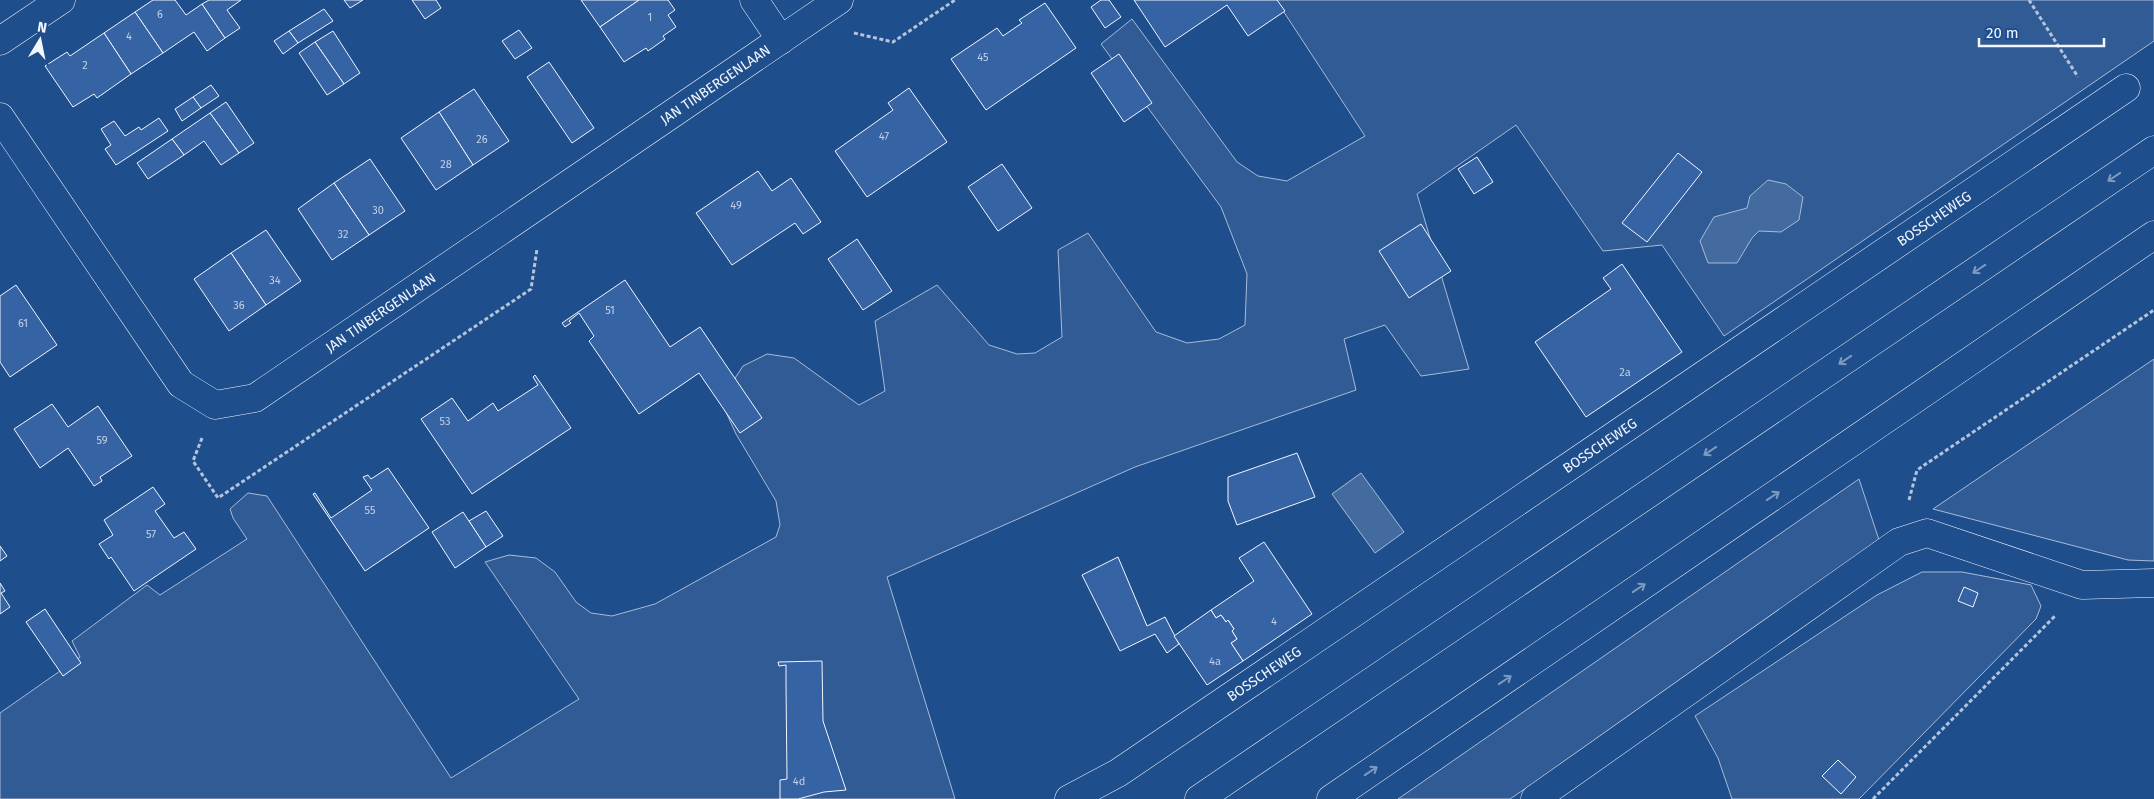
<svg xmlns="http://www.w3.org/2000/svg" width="2154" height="799" font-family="'Fira Sans',sans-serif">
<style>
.built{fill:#305b95;stroke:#a8bbd7}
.water{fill:#446ba0;stroke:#a8bbd7}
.building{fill:#3563a3;stroke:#f2f6ff}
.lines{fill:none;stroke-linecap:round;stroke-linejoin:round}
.minor-casing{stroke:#f2f6ff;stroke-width:29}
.primary-casing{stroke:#f2f6ff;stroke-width:29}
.path{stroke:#b3c4dc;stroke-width:3;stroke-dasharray:4 2.5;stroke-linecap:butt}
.minor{stroke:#1f4e8c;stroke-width:28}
.primary{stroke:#1f4e8c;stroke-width:28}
.oneway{stroke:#7e9ac0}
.labels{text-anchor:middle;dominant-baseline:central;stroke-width:4;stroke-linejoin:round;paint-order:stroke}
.number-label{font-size:11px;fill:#c3d1e8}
.street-label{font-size:14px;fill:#f2f6ff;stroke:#1f4e8c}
</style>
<rect width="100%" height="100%" fill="#1f4e8c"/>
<!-- built -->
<g class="built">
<polygon points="1276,0 2154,0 2154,41 1724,336 1662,245 1603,251 1516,125 1417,194 1469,369 1421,376 1385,325 1344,339 1356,390 1135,467 887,577 955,799 0,799 0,713 80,657 72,641 147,585 160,595 247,539 233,518 230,509 248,493 267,496 451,778 579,699 485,562 509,555 536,558 555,572 576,602 591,613 612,616 655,604 776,537 780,525 776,501 736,434 725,410 728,389 743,366 767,354 794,358 859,405 885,391 875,321 937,285 989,345 1017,354 1035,353 1062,337 1058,250 1088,233 1156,332 1187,343 1219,339 1245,325 1247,274 1221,207 1101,44 1132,19 1237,162 1258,176 1287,181 1365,136"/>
<polygon points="2154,359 2154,561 2128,560 1933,509"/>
<polygon points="1859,479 1881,546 1510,799 1398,799"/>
<polygon points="1922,572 1962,572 2031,585 2041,606 2036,619 1859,799 1732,799 1718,758 1695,716 1877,595"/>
</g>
<!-- water -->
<g class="water">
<polygon points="1768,180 1786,184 1803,197 1799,220 1781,232 1759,231 1752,238 1737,263 1708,263 1700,241 1714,217 1747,208 1750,196"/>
<polygon points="1361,473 1404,532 1375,553 1332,494"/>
</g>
<!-- building -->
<g class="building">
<polygon points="153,0 175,0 186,15 202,4 225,38 207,51 194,32 163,53 135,12"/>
<polygon points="209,0 241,0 227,10 240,28 225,38 202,4"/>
<polygon points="344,0 363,0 350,8"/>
<polygon points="412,0 436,0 441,8 425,19"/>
<polygon points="581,0 639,0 600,27"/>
<polygon points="639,0 668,0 675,10 668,15 676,27 663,36 665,39 648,51 646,48 624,62 600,27"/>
<polygon points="1101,0 1109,0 1121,17 1105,28 1091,7"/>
<polygon points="1134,0 1277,0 1285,11 1248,36 1227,5 1165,47"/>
<polygon points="1045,3 1076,48 986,110 951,59 997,28 1003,36 1022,23 1019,20"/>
<polygon points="324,9 333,21 298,43 289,31"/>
<polygon points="135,12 163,53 131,74 104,33"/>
<polygon points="519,30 532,48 515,59 502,41"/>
<polygon points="289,31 298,43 283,54 274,41"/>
<polygon points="333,31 360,73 344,84 315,42"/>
<polygon points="104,33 131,74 97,98 94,94 73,107 45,66 67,52 70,56"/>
<polygon points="315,42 344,84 327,95 299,53"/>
<polygon points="1119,54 1152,103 1124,122 1091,73"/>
<polygon points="549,62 594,128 572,143 527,77"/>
<polygon points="211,85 219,96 201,108 193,97"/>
<polygon points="909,88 947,142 867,197 835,151 893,110 888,103"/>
<polygon points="474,89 509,141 473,165 439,112"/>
<polygon points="193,97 201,108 182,121 175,109"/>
<polygon points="226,102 254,143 239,153 210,113"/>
<polygon points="439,112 473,165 436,190 401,138"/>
<polygon points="210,113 239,153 221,165 204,141 184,155 172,139"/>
<polygon points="159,118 168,131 116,165 105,149 111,145 101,129 114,121 125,136 139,127 141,130"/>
<polygon points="172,139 184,155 148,179 137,163"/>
<polygon points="1678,153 1702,172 1647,242 1622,223"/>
<polygon points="1477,157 1493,182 1474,194 1458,169"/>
<polygon points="370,159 405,211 369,235 334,183"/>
<polygon points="1002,164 1032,208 998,231 968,187"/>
<polygon points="758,171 772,191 791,178 821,222 803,234 795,223 732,265 696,213"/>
<polygon points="334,183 369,235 332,260 298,209"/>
<polygon points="1421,224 1451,271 1409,298 1379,251"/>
<polygon points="266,230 301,281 266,305 231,253"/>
<polygon points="857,239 892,291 863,310 828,259"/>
<polygon points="231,253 266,305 229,331 194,279"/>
<polygon points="1622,264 1682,352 1586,417 1535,342 1611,289 1603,278"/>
<polygon points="625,280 670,347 700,327 762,418 740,433 699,373 639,414 589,341 594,336 579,313 569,321 571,323 565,327 562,323"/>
<polygon points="16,285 57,345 10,377 0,362 0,296"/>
<polygon points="535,375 571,428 472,494 421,419 452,398 468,421 493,403 498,411 538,385 533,377"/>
<polygon points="52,404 68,427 98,406 132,456 100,477 102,481 94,486 68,448 40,468 14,429"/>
<polygon points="1297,453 1315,497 1237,525 1228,501 1228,477"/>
<polygon points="388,468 429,528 365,571 313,494 315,493 331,518 372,490 363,477 368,475 371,479"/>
<polygon points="153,487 165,504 155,511 174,538 184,532 196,549 134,591 111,557 109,559 99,544 113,535 104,520"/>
<polygon points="486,511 503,536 486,547 469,521"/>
<polygon points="463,512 486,547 455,568 432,532"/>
<polygon points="1264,542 1312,614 1243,661 1231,643 1237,639 1232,631 1234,629 1228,620 1226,622 1221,615 1216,618 1211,610 1254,581 1239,558"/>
<polygon points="0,546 7,556 0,561"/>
<polygon points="1118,557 1147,626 1165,617 1179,644 1167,653 1155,634 1120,651 1082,575"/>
<polygon points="0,583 5,591 1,593 10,607 0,614"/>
<polygon points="1964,587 1978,593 1973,607 1958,601"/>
<polygon points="45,609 81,663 63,676 26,622"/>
<polygon points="1211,610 1216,618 1221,615 1226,622 1228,620 1234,629 1232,631 1237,639 1231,643 1243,661 1207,685 1174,636"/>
<polygon points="822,661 823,721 846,790 824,792 798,799 780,799 780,780 787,779 786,684 786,665 779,666 778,662"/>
<polygon points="1838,760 1856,777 1841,794 1822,776"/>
</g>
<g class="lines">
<defs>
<g id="minor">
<polyline points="754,0 781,40"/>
<polyline points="0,41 61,0"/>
<path id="s1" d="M0,117L181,384L215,405L255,398L839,0"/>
<path id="s2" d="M1069,799L1118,773L2126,88"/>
<polyline points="1535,799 1899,542 1927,533 2082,585 2154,583"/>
</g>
<g id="primary">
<polyline points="1199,799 2154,150"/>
<polyline points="1331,799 2154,235"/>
</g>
</defs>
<!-- minor casing -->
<use href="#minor" class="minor-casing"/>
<!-- primary casing -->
<use href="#primary" class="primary-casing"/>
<!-- path -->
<g class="path">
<polyline points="2029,0 2078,77"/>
<polyline points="854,33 893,42 955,0"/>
<polyline points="202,438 193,461 218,498 531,289 537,249"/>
<polyline points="1909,500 1917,470 2154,310"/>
<polyline points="1873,799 2056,615"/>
</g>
<!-- minor -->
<use href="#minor" class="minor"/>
<!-- primary -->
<use href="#primary" class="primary"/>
</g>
<!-- one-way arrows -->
<defs><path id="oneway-shaft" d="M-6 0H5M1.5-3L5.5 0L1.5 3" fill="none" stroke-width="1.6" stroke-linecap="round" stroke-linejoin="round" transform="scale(1.25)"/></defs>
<g class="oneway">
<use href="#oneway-shaft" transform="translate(2114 177) rotate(146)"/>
<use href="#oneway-shaft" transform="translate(1979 269) rotate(146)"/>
<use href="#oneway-shaft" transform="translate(1845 360) rotate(146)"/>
<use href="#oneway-shaft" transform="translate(1710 451) rotate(146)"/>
<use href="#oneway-shaft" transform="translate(1773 496) rotate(-34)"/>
<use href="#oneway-shaft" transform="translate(1639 588) rotate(-34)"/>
<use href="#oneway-shaft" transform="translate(1505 680) rotate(-34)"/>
<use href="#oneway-shaft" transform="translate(1371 771) rotate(-34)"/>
</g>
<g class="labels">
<!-- number labels -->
<g class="number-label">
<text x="160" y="14">6</text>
<text x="650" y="17">1</text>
<text x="129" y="36">4</text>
<text x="983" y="57">45</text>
<text x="85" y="65">2</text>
<text x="884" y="136">47</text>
<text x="482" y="139">26</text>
<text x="446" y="164">28</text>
<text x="736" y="205">49</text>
<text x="378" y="210">30</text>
<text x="343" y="234">32</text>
<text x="275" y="280">34</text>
<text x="239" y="305">36</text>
<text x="610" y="310">51</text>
<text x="23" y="323">61</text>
<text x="1625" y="372">2a</text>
<text x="445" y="421">53</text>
<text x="102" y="440">59</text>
<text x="370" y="510">55</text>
<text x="151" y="534">57</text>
<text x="1274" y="621">4</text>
<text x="1215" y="661">4a</text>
<text x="799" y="781">4d</text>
</g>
<!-- street labels -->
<g class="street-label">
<text stroke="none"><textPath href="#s1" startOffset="960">JAN TINBERGENLAAN</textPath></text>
<text stroke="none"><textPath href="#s2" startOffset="1042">BOSSCHEWEG</textPath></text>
<text stroke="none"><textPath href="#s1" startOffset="555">JAN TINBERGENLAAN</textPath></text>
<text stroke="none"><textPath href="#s2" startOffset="638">BOSSCHEWEG</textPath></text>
<text stroke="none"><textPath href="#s2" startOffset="232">BOSSCHEWEG</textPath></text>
</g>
</g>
<!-- north arrow -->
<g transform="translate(40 40) rotate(10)" stroke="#1f4e8c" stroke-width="4" paint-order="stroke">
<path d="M0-4L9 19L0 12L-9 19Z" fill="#f2f6ff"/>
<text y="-8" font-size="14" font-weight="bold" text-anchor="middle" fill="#f2f6ff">N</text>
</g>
<!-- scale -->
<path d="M1979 38v8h125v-8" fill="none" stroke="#f2f6ff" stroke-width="2.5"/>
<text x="1986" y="38" font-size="15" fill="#f2f6ff" stroke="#1f4e8c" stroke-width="4" paint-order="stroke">20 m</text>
</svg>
